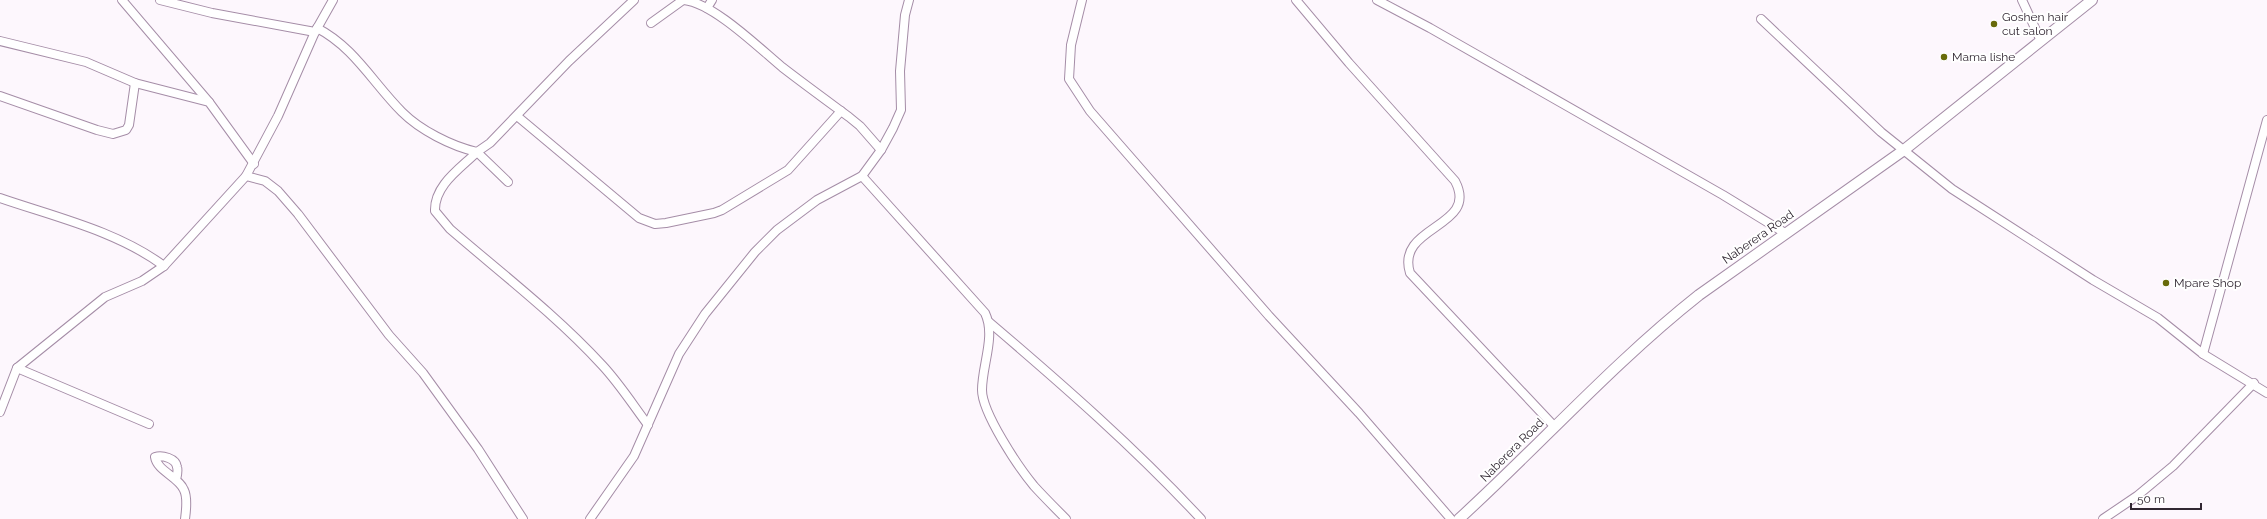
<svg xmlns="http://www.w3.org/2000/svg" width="2267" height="519" font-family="Raleway,sans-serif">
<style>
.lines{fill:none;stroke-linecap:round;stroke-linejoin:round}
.minor-casing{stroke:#a58da7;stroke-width:10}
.tertiary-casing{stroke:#a58da7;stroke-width:12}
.minor{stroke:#fff;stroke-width:8}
.tertiary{stroke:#fff;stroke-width:10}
.poi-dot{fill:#686a09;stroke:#fff;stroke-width:1.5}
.labels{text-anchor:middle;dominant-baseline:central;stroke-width:4;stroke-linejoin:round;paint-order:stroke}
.poi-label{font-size:12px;fill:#312732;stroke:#fff;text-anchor:start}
.street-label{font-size:12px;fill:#312732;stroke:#fff}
</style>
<rect width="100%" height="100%" fill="#fdf7fd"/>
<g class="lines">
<defs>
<g id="minor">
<polyline points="122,0 209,102"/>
<polyline points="160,0 212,13 315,32"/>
<path d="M684,0C713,3 758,47 782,67C804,84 826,100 849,117L860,126L881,150"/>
<polyline points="1082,0 1071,45 1069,79 1090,111 1269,316 1359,413 1451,519"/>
<path d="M1296,0L1349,63L1455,181C1480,228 1395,225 1410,273L1554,426"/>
<polyline points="1377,0 1430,28 1723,195 1785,233"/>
<polyline points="2022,0 2041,41"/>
<polyline points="707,8 712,0"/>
<polyline points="1761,19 1881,132 1952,189 2093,280 2158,318 2203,354 2267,393"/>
<polyline points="651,23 683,0"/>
<path d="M317,28C354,47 373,83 402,112C420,130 451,146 477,152L490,143L569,61L634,0"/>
<polyline points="0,41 86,62 135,83 209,102 254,164"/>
<polyline points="0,96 97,130 113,134 126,130 129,125 135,83"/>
<polyline points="517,116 639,218 655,224 666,223 714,213 722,210 788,170 841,111"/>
<polyline points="246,176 265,181 278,191 298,214 389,335 423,373 478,449 523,519"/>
<path d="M862,176L985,313C996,336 982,365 982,390C982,413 1019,468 1034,486C1044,497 1055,508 1066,519"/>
<path d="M508,182L477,152C461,168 434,185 435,211L450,229C501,273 556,315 602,365C619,383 633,405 648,425"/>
<path d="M0,198C55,217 117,231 164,266"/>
<path d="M989,322C1063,385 1135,448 1201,519"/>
<polyline points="2203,354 2267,120"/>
<polyline points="17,368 149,424"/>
<polyline points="0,412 17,368 105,297 142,281 164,266 246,176 278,116 315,32 333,0"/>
<path d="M176,480C177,476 178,470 177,467C176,458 162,455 155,457C157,471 179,477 184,490C188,498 186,511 185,519"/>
<polyline points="590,519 634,456 679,354 705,314 755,252 777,230 817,200 862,176 881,150 893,128 901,110 900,71 905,15 909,0"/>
<polyline points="2103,519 2137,496 2173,466 2254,383"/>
</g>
<path id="tertiary" d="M1459,519C1540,445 1613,363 1699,295L1904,150L2092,0"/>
</defs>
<!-- minor casing -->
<use href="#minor" class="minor-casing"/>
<!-- tertiary casing -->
<use href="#tertiary" class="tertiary-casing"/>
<!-- minor -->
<use href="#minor" class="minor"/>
<!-- tertiary -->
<use href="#tertiary" class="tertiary"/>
</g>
<!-- markers -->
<g class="poi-dot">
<circle cx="1994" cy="24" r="4"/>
<circle cx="1944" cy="57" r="4"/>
<circle cx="2166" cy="283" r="4"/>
</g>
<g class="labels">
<!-- poi labels -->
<g class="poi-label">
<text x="2002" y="17">Goshen hair<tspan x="2002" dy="14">cut salon</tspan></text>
<text x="1952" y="57">Mama lishe</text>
<text x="2174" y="283">Mpare Shop</text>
</g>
<!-- street labels -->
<g class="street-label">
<text transform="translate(1758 237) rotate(-35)">Naberera Road</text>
<text transform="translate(1512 450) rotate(-45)">Naberera Road</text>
</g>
</g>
<!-- scale -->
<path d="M2131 503v6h70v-6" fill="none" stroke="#312732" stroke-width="2"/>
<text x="2137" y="503" font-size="12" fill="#312732" stroke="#ffffff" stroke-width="3" paint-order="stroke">50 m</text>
</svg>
